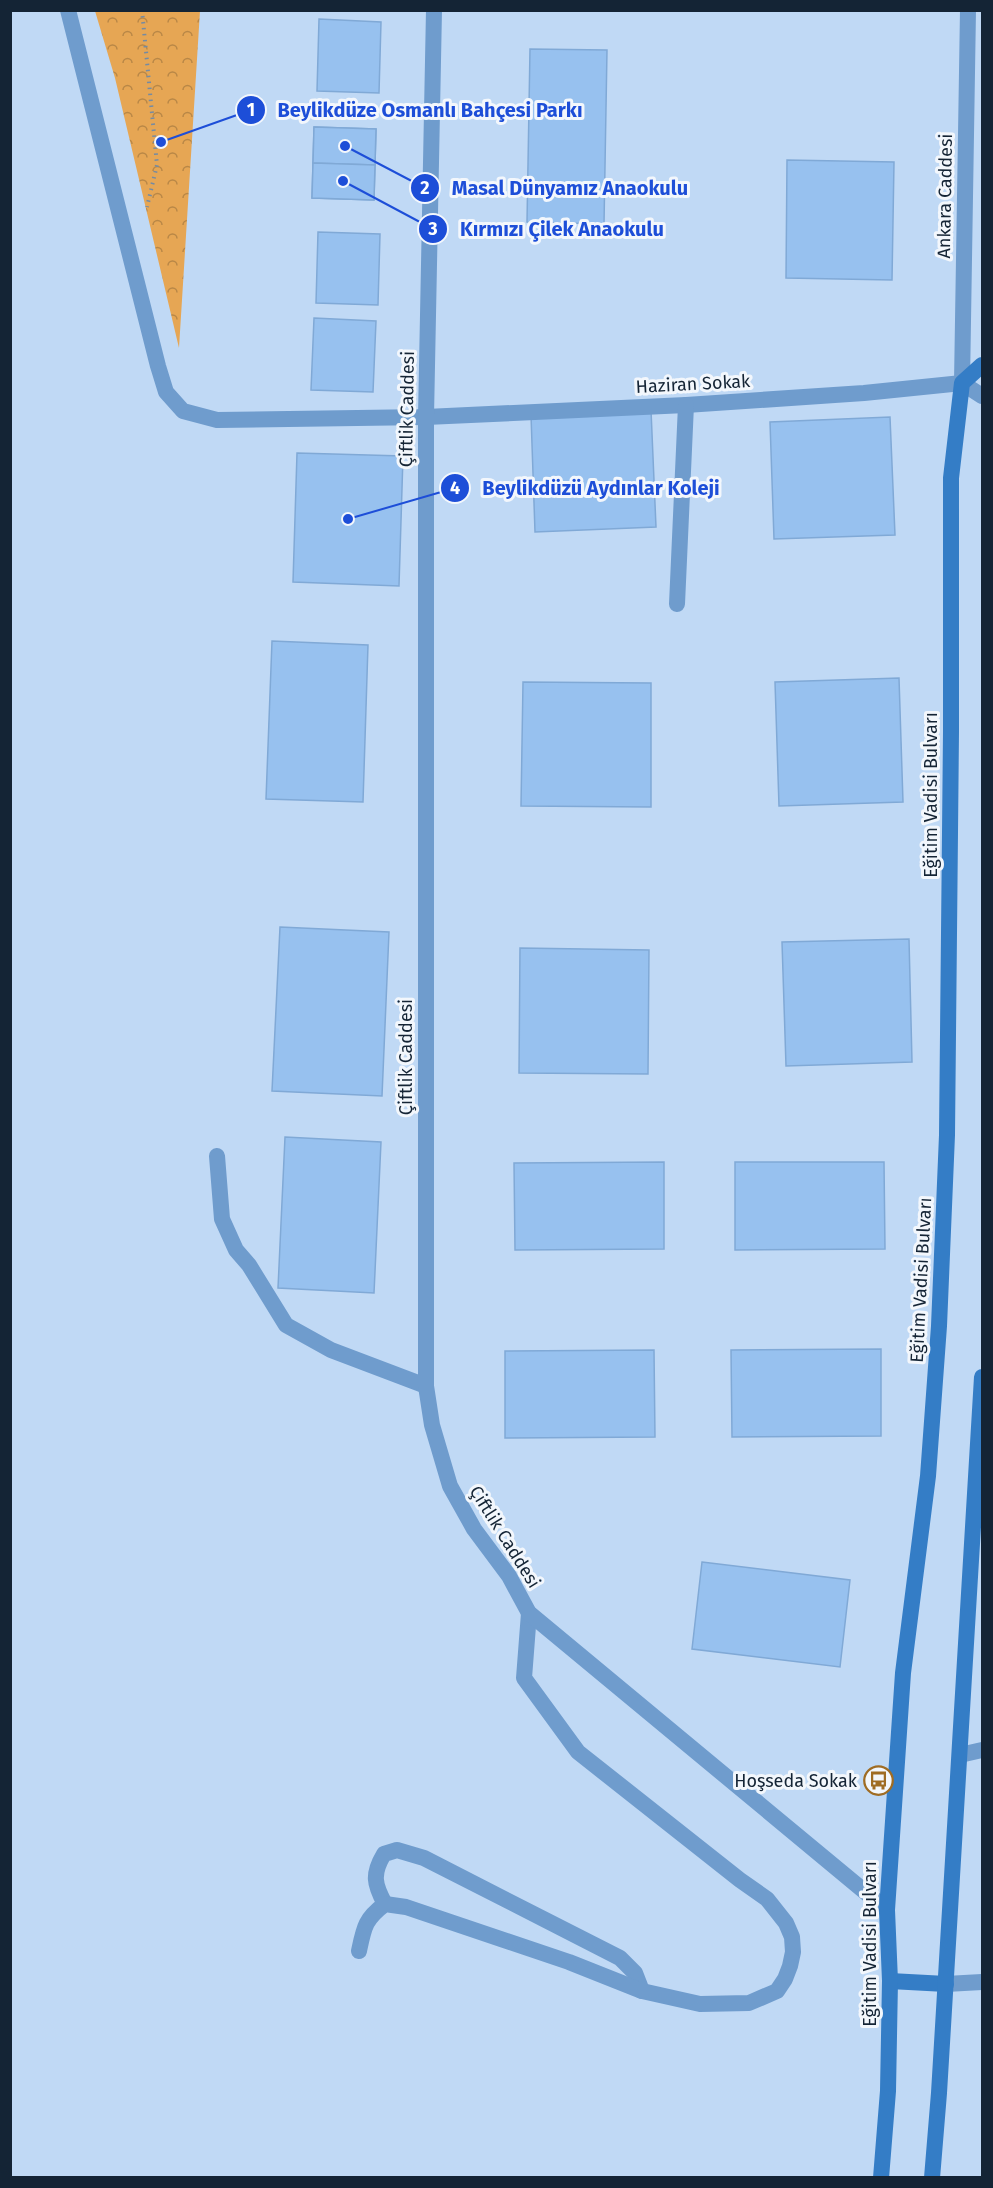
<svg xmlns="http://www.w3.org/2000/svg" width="993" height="2188" font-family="'Fira Sans',sans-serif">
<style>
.park{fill:url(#park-crowns)}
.building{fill:#97c1ef;stroke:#80a9d6;stroke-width:1.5}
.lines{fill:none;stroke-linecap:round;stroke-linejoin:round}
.path{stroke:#758ba2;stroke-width:4;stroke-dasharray:1.5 4.5;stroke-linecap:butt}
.service{stroke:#6f9ccd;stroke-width:16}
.minor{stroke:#6f9ccd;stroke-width:16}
.tertiary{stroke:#6f9ccd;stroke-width:16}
.secondary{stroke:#347dc6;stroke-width:16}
.labels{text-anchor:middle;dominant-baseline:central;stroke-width:6;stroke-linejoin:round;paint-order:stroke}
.street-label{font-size:18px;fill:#142435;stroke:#f3f7fc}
.poi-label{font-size:18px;fill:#142435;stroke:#f3f7fc;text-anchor:end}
.leader{fill:none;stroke:#1d4ed8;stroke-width:2}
.callout-dot{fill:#1d4ed8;stroke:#f3f7fc;stroke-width:2}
.mark-label{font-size:18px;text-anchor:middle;font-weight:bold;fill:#fff}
.callout-label{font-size:20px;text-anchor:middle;font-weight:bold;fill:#1d4ed8;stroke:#f3f7fc;stroke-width:6;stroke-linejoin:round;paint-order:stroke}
</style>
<defs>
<pattern id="park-crowns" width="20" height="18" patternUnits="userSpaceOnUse" patternTransform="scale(1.5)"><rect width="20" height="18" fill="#e6a654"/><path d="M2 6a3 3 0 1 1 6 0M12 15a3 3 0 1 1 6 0" fill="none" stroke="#b98746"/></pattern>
</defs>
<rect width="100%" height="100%" fill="#c0d9f5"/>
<!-- park -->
<polygon class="park" points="95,11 200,11 179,348 115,78"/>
<!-- building -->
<g class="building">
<polygon points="319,19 381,22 379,93 317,91"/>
<polygon points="530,49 607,50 604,224 527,222"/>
<polygon points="314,127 376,129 374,200 312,198"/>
<polygon points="314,127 376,129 375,165 313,163"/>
<polygon points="787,160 894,162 892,280 786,278"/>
<polygon points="313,163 375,165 374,200 312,198"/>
<polygon points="318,232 380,234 378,305 316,303"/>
<polygon points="314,318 376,321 373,392 311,390"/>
<polygon points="651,410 656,527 535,532 531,415"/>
<polygon points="890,417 895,535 774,539 770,422"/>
<polygon points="297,453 403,456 399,586 293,582"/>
<polygon points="272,641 368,645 363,802 266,799"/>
<polygon points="899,678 903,802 779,806 775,682"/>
<polygon points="523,682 651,683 651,807 521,806"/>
<polygon points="280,927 389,932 382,1096 272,1091"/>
<polygon points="909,939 912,1062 786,1066 782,942"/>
<polygon points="520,948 649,950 648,1074 519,1073"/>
<polygon points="285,1137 381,1142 374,1293 278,1288"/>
<polygon points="664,1162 664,1249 515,1250 514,1163"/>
<polygon points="735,1162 884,1162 885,1249 735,1250"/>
<polygon points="881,1349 881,1436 732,1437 731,1350"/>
<polygon points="654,1350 655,1437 505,1438 505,1351"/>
<polygon points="702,1562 850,1580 840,1667 692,1649"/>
</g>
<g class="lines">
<!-- path -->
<polyline class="path" points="142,10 157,165 147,207"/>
<!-- service -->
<g class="service">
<polyline points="217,1156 222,1219 236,1250 249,1265 286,1325 331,1350 426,1386"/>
<polyline points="960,1755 982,1750"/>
<path d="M385,1904C374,1884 372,1874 384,1854L397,1850L424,1858L620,1958L635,1973L642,1991"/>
<path d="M359,1951C364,1927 365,1919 385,1904L406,1907L569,1962L642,1991L700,2004L749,2003L777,1991L785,1979L790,1966L793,1952L792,1937L786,1923L767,1899L740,1880L578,1752L524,1678L529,1613"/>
</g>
<!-- minor -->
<g class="minor">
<polyline points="68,10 158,366 166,392 183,411 217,420 426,417 686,405 864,393 962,383"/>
<polyline points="962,383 968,10"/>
<polyline points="962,383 982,396"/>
<polyline points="677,604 686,405"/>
<polyline points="946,1984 982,1982"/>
</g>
<!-- tertiary -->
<polyline class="tertiary" points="434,10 426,417 426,1386 432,1425 450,1486 474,1529 509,1576 529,1613 887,1910"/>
<!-- secondary -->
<g class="secondary">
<polyline points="890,1981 946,1984"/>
<polyline points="881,2178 888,2091 890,1981 887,1910 903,1673 928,1476 939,1326 947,1135 951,732 951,478 962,383 982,365"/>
<polyline points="932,2178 939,2093 982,1377"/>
</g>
</g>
<!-- icons -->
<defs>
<symbol id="bus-ring" viewBox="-11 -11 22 22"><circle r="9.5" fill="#f3f7fc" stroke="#9f6c23" stroke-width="1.5"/><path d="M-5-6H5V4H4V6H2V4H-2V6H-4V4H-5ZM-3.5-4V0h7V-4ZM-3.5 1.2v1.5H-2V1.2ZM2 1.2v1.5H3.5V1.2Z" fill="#9f6c23"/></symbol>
</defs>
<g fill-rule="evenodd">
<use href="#bus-ring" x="862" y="1764" width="33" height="33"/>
</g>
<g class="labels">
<!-- street labels -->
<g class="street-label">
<text transform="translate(945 196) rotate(-89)">Ankara Caddesi</text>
<text transform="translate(693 384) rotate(-3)">Haziran Sokak</text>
<text transform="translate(407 409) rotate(-89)">Çiftlik Caddesi</text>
<text transform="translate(931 795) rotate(-90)">Eğitim Vadisi Bulvarı</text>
<text transform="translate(406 1057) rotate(-90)">Çiftlik Caddesi</text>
<text transform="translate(921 1280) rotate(-87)">Eğitim Vadisi Bulvarı</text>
<text transform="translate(505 1537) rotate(58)">Çiftlik Caddesi</text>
<text transform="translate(870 1944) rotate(-90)">Eğitim Vadisi Bulvarı</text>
</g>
<!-- poi labels -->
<g class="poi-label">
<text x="857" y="1781">Hoşseda Sokak</text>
</g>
</g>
<!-- callouts -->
<path class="leader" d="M161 142L251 110M345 146L425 188M343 181L433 229M348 519L455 488"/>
<g class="callout-dot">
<circle cx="161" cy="142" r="6"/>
<circle cx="345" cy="146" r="6"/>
<circle cx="343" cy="181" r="6"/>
<circle cx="348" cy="519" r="6"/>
<circle cx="251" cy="110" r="15"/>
<circle cx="425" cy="188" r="15"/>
<circle cx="433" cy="229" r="15"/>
<circle cx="455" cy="488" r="15"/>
</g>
<g class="mark-label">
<text x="251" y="116">1</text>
<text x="425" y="194">2</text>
<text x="433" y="235">3</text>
<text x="455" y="494">4</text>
</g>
<g class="callout-label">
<text x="430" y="117">Beylikdüze Osmanlı Bahçesi Parkı</text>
<text x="570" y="195">Masal Dünyamız Anaokulu</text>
<text x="562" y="236">Kırmızı Çilek Anaokulu</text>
<text x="601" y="495">Beylikdüzü Aydınlar Koleji</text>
</g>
<!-- border -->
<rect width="993" height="2188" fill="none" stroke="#142435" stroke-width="24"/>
</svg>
